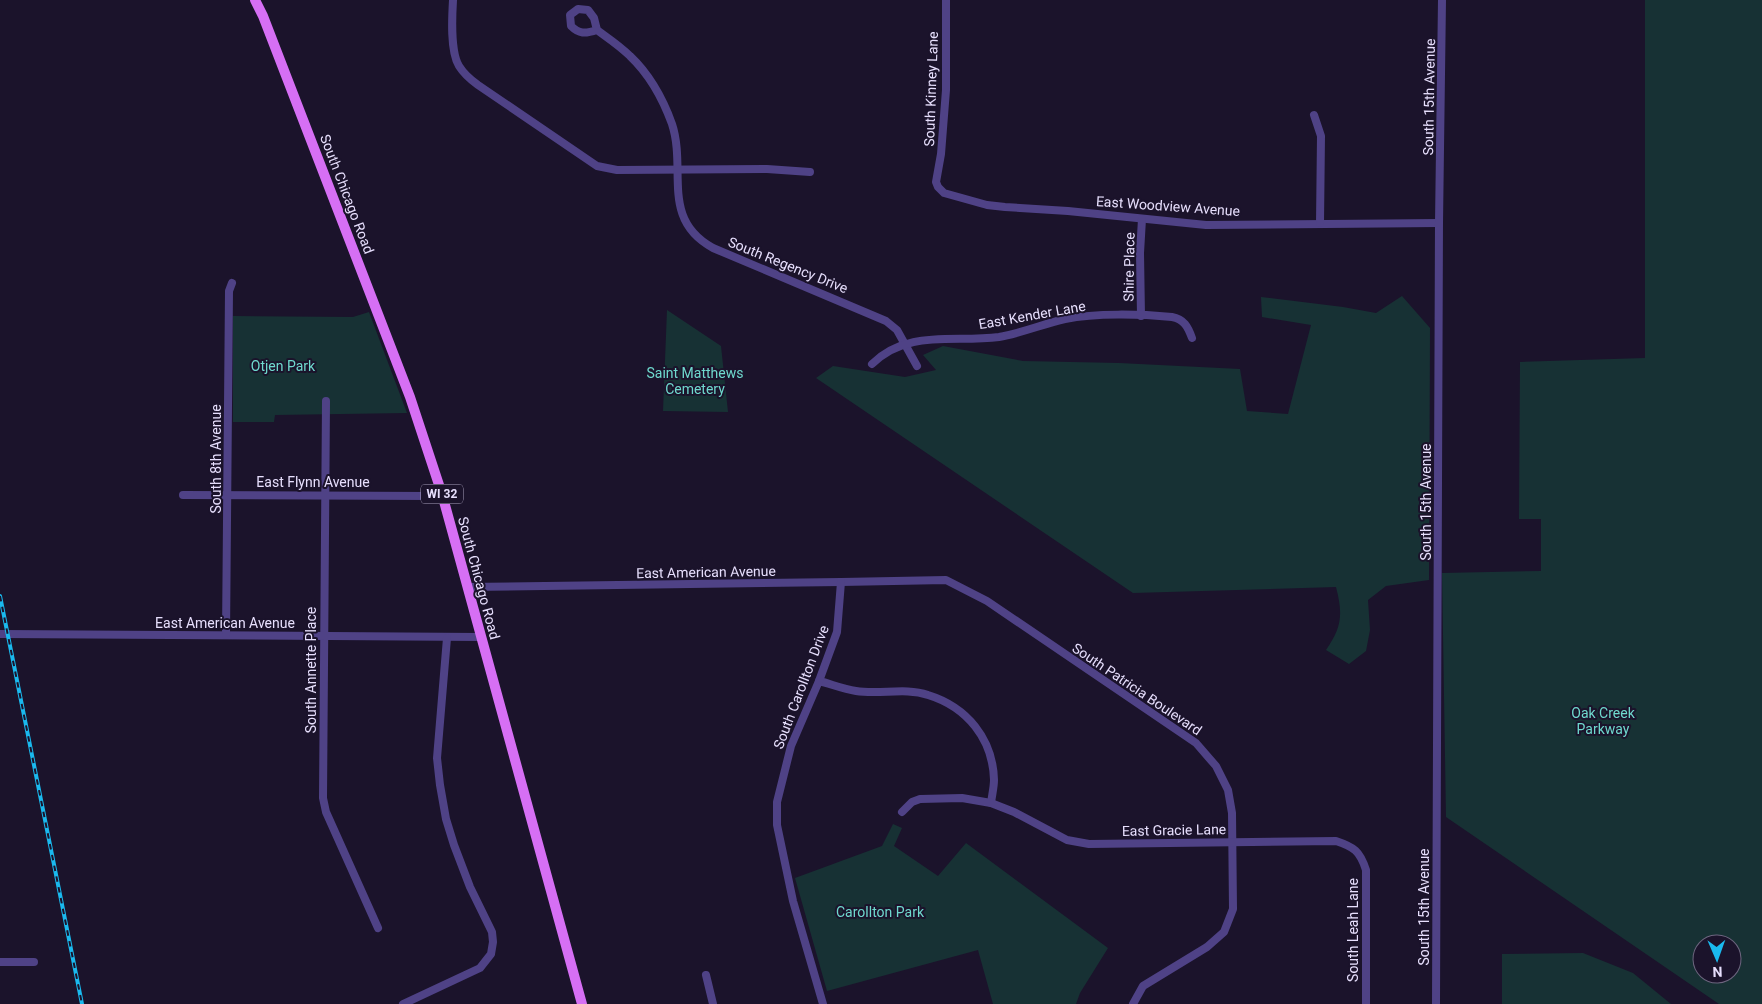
<svg xmlns="http://www.w3.org/2000/svg" width="1762" height="1004" font-family="Roboto,sans-serif">
<style>
.green{fill:#173134;fill-rule:evenodd}
.lines{fill:none;stroke-linecap:round;stroke-linejoin:round}
.minor{stroke:#4f4286;stroke-width:8}
.major{stroke:#d66ff4;stroke-width:10}
.rail-casing{stroke:#1ab9ee;stroke-width:4}
.rail{stroke:#1b132b;stroke-width:2;stroke-dasharray:5.5;stroke-linecap:butt}
.labels{text-anchor:middle;dominant-baseline:central;stroke-width:4;stroke-linejoin:round;paint-order:stroke}
.shield{fill:#1b132b;stroke:#aaa2be;stroke-width:1}
.shield-label{font-size:12px;font-weight:bold;fill:#e7dffd}
.street-label{font-size:14px;fill:#e7dffd;stroke:#1b132b}
.park-label{font-size:14px;fill:#6fd9ce;stroke:#1b132b}
</style>
<rect width="100%" height="100%" fill="#1b132b"/>
<!-- green -->
<g class="green">
<path d="M1645,0H1762V1004H1719L1446,817L1442,573L1541,571V519H1519L1520,362L1645,358ZM1702,944H1732V974H1702Z"/>
<path d="M1402,296L1430,328L1429,580L1386,586L1368,600L1370,630L1366,651L1349,664L1326,650C1342,627 1343,614 1336,587L1133,593L816,378L833,366L905,377L936,370L923,355L943,346L1023,361L1119,363L1240,369L1247,411L1288,414L1311,325L1262,317L1261,297L1343,307L1376,313Z"/>
<polygon points="667,310 721,346 728,412 663,411"/>
<polygon points="369,312 407,413 275,415 274,422 233,422 233,316 353,317"/>
<polygon points="893,824 902,828 894,846 938,876 966,843 1108,948 1080,993 1076,1004 993,1004 978,950 827,991 795,878 882,846"/>
<polygon points="1583,953 1633,973 1671,1004 1502,1004 1502,954"/>
</g>
<g class="lines">
<!-- minor -->
<g class="minor">
<path d="M453,0C452,17 450,51 459,66C464,74 471,80 478,85L597,166L617,170L767,169L810,172"/>
<polyline points="946,0 946,90 941,154 936,182 938,187 944,193 987,205 1005,207 1068,211 1206,225 1439,223"/>
<path d="M597,30C585,34 579,34 571,26L570,15L578,9L588,10L594,18L597,30C608,38 620,46 630,56C649,74 663,99 672,124C687,170 660,219 713,248L886,321L897,330L917,366"/>
<polyline points="1314,115 1321,136 1320,223"/>
<polyline points="1141,316 1140,253 1142,219"/>
<path d="M872,364C908,329 953,343 999,337C1022,333 1043,324 1065,319C1096,313 1140,314 1172,317C1184,319 1188,327 1192,338"/>
<polyline points="326,401 323,798 326,812 378,928"/>
<polyline points="183,495 430,496 442,494"/>
<polyline points="467,587 841,582 946,580 987,601 1196,743 1216,766 1228,790 1232,813 1233,909 1224,932 1207,947 1143,986 1133,1004"/>
<polyline points="0,634 480,637"/>
<polyline points="226,635 229,291 232,283"/>
<path d="M819,681C831,684 843,689 856,691C880,695 905,687 928,695C967,707 993,739 994,780C994,787 992,795 991,803"/>
<path d="M902,812L912,802L920,799L962,798L991,803L1014,812L1067,840L1089,844L1336,841C1354,847 1360,851 1366,870V1004"/>
<polyline points="0,962 34,962"/>
<polyline points="706,975 713,1004"/>
<polyline points="403,1004 480,968 491,954 493,942 492,932 470,887 454,845 446,819 440,785 437,758 447,638"/>
<polyline points="823,1004 793,901 777,825 777,802 791,746 819,681 837,632 841,582"/>
<polyline points="1436,1004 1439,223 1442,0"/>
</g>
<!-- major -->
<polyline class="major" points="255,0 263,16 410,397 442,494 582,1004"/>
<defs>
<polyline id="rail" points="0,596 82,1004"/>
</defs>
<!-- rail casing -->
<use href="#rail" class="rail-casing"/>
<!-- rail -->
<use href="#rail" class="rail"/>
</g>
<g class="labels">
<!-- shield labels -->
<rect class="shield" x="421" y="484.5" width="42" height="19" rx="4"/>
<g class="shield-label">
<text x="442" y="494">WI 32</text>
</g>
<!-- street labels -->
<g class="street-label">
<text transform="translate(931 89) rotate(-88)">South Kinney Lane</text>
<text transform="translate(1429 97) rotate(-89)">South 15th Avenue</text>
<text transform="translate(347 194) rotate(69)">South Chicago Road</text>
<text transform="translate(1168 206) rotate(4)">East Woodview Avenue</text>
<text transform="translate(788 265) rotate(22)">South Regency Drive</text>
<text transform="translate(1129 267) rotate(-89)">Shire Place</text>
<text transform="translate(1032 315) rotate(-10)">East Kender Lane</text>
<text transform="translate(216 459) rotate(-90)">South 8th Avenue</text>
<text x="313" y="482">East Flynn Avenue</text>
<text transform="translate(1426 502) rotate(-90)">South 15th Avenue</text>
<text transform="translate(706 572) rotate(-1)">East American Avenue</text>
<text transform="translate(479 578) rotate(75)">South Chicago Road</text>
<text x="225" y="623">East American Avenue</text>
<text transform="translate(311 670) rotate(-90)">South Annette Place</text>
<text transform="translate(801 687) rotate(-69)">South Carollton Drive</text>
<text transform="translate(1137 689) rotate(34)">South Patricia Boulevard</text>
<text transform="translate(1174 830) rotate(-1)">East Gracie Lane</text>
<text transform="translate(1424 907) rotate(-90)">South 15th Avenue</text>
<text transform="translate(1353 930) rotate(-90)">South Leah Lane</text>
</g>
<!-- park labels -->
<g class="park-label">
<text x="283" y="366">Otjen Park</text>
<text x="695" y="373">Saint Matthews<tspan x="695" dy="16">Cemetery</tspan></text>
<text x="1603" y="713">Oak Creek<tspan x="1603" dy="16">Parkway</tspan></text>
<text x="880" y="912">Carollton Park</text>
</g>
</g>
<!-- north arrow -->
<g transform="translate(1717 959) rotate(178)"><circle r="24" fill="#1b132b" stroke="#6d657f"/>
<path d="M0-4L9 19L0 12L-9 19Z" fill="#1ab9ee"/>
<text y="-8" font-size="14" font-weight="bold" text-anchor="middle" fill="#e7dffd">N</text>
</g>
</svg>
